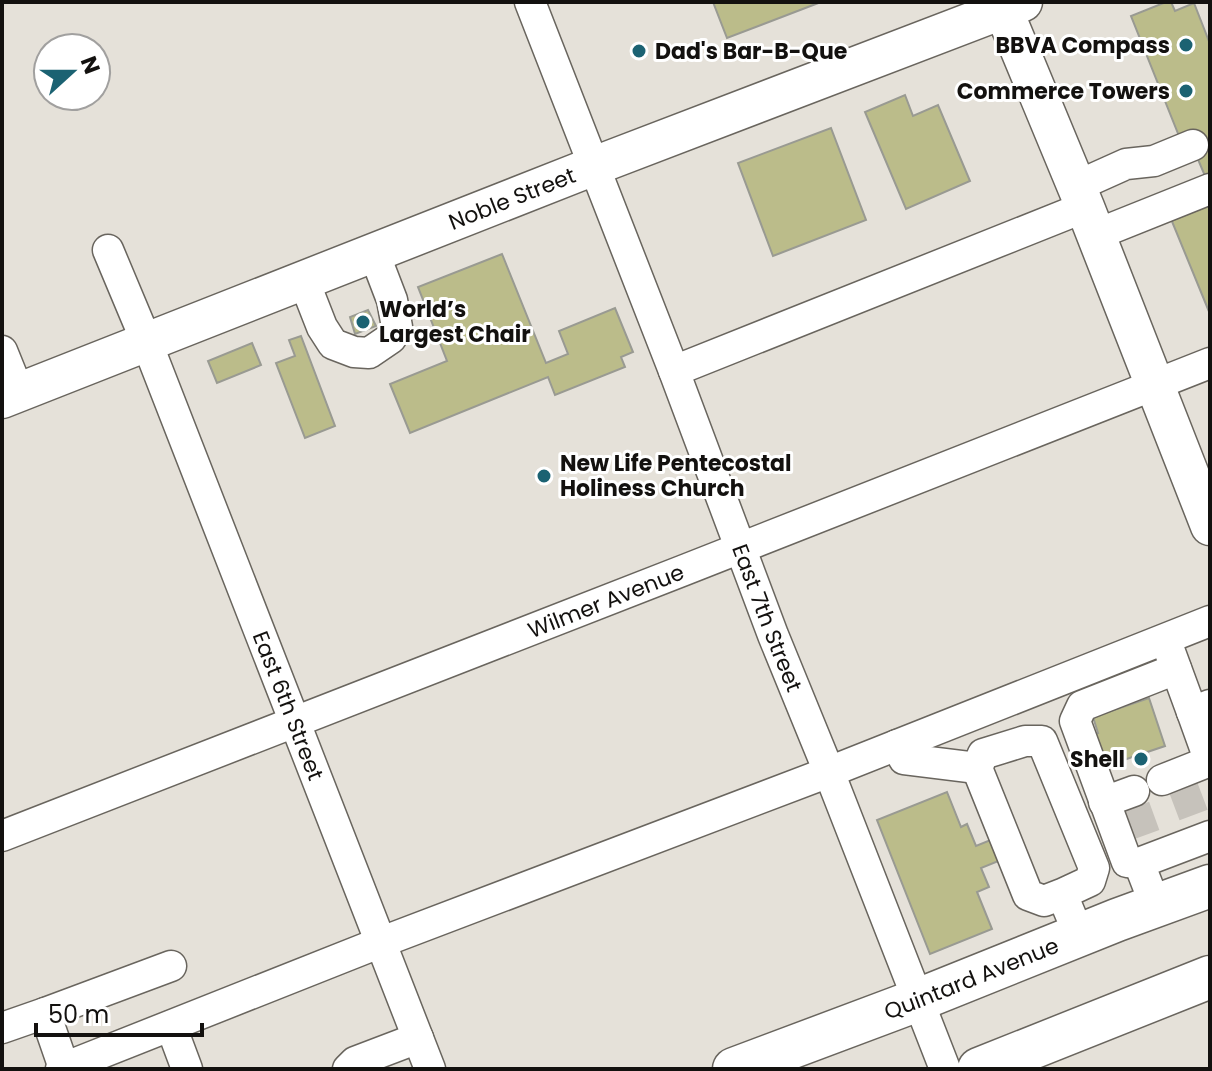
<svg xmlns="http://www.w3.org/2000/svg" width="1212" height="1071" font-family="Poppins,sans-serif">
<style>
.building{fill:#bbbc8a;stroke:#999a92;stroke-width:2}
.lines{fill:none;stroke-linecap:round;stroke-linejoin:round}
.minor-tunnel{stroke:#c6c2bb;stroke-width:30;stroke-dasharray:30 15;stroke-linecap:butt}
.minor-casing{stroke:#69655e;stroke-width:33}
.major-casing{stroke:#69655e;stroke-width:41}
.highway-casing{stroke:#69655e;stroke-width:45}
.minor{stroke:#fff;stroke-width:30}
.major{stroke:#fff;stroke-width:38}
.highway{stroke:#fff;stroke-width:42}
.poi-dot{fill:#1b6272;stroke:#fff;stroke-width:3}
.labels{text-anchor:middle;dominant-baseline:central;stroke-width:6;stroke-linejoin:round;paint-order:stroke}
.poi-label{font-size:22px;font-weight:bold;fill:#13110f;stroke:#fff;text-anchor:end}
.street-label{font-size:22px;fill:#13110f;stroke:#fff}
</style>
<rect width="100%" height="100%" fill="#e5e1d9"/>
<!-- building -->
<g class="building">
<polygon points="713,2 821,2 727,38"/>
<polygon points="1166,2 1171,2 1175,11 1194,3 1210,44 1210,174 1205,176 1189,138 1181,141 1131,16"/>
<polygon points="905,95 913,116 938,105 970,181 906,209 865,112"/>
<polygon points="831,128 866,220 773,256 738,163"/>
<polygon points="1210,204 1210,314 1171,219"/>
<polygon points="502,254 546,363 568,354 559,331 615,308 633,352 621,357 625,367 555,395 548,377 410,433 390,384 447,361 418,287"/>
<polygon points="368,310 376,326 355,334 350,317"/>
<polygon points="301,336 335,426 305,438 276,363 295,356 289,340"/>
<polygon points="252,343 261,365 217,383 208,361"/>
<polygon points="1149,698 1165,746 1100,768 1089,736 1098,733 1093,717"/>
<polygon points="947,792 961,827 967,824 976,846 993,839 1001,860 981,868 989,887 977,892 992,929 930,954 877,820"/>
</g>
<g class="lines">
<!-- minor-tunnel -->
<g class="minor-tunnel">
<polyline points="1183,787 1200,832"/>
<polyline points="1135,807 1151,851"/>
</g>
<defs>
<g id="minor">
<path id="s1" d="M530,2L674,371L773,635L829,772L945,1069"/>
<polyline points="1077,186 1126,164 1154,161 1193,145"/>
<polyline points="1095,235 1210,189"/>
<path id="s2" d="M108,250L147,343L430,1069"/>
<polyline points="304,281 322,327 333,344 354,352 369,353 391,338 397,327 392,300 374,253"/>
<polyline points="2,351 19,393"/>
<polyline points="674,371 1085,207"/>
<polyline points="1170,652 1192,712 1210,705"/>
<polyline points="1192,712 1210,762"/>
<polyline points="897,745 904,759 977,768"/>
<polyline points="1162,780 1210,761"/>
<polyline points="1104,802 1134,791"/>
<path id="s3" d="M2,836C405,680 808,522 1210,363"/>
<polyline points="1139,863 1127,862 1075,721 1082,706 1176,669"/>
<polyline points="1062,894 1044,901 1028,895 977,768 983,754 1025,741 1042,741 1094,868 1090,881 1062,894 1079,935"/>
<polyline points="1156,907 1139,863 1210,836"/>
<polyline points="171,1026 187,1069"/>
<polyline points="2,1028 45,1013"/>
<polyline points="64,1068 45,1013 171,966"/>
<polyline points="61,1069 379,943 829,772 1210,621"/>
<polyline points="348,1069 355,1062 418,1038"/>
</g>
<g id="major">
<polyline points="1000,2 1085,207 1210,526"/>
<path id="s4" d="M2,399L594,166L1023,2"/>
</g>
<g id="highway">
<path id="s5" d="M734,1069L918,1000L1117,920L1210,886"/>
<polyline points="979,1069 1210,977"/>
</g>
</defs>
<!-- minor casing -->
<use href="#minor" class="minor-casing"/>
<!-- major casing -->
<use href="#major" class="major-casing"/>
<!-- highway casing -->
<use href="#highway" class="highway-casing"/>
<!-- minor -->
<use href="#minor" class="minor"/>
<!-- major -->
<use href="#major" class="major"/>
<!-- highway -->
<use href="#highway" class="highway"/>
</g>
<!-- markers -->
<g class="poi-dot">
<circle cx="1186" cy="45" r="8"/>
<circle cx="639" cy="51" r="8"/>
<circle cx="1186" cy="91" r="8"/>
<circle cx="363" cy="322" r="8"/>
<circle cx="544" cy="476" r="8"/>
<circle cx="1141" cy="759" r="8"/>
</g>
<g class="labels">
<!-- poi labels -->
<g class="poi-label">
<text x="1170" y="45">BBVA Compass</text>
<text x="655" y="51" text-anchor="start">Dad's Bar-B-Que</text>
<text x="1170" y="91">Commerce Towers</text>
<text x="379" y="309" text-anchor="start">World’s<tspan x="379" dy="25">Largest Chair</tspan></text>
<text x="560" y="463" text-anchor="start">New Life Pentecostal<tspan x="560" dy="25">Holiness Church</tspan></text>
<text x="1125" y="759">Shell</text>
</g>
<!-- street labels -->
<g class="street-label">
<text stroke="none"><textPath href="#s4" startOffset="548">Noble Street</textPath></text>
<text stroke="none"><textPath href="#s3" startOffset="648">Wilmer Avenue</textPath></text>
<text stroke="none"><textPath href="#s1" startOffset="660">East 7th Street</textPath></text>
<text stroke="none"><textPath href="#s2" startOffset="490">East 6th Street</textPath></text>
<text stroke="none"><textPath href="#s5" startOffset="254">Quintard Avenue</textPath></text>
</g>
</g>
<!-- border -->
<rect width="1212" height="1071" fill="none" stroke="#13110f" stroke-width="8"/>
<!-- north arrow -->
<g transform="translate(72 72) rotate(69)"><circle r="38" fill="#ffffff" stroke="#a1a09f" stroke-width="2"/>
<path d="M0-6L14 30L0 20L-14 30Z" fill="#1b6272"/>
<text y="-12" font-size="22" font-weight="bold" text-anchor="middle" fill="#13110f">N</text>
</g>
<!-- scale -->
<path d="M36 1023v12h166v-12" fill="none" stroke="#13110f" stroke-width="4"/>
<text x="48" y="1023" font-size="24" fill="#13110f" stroke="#ffffff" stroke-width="6" paint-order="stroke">50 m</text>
</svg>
